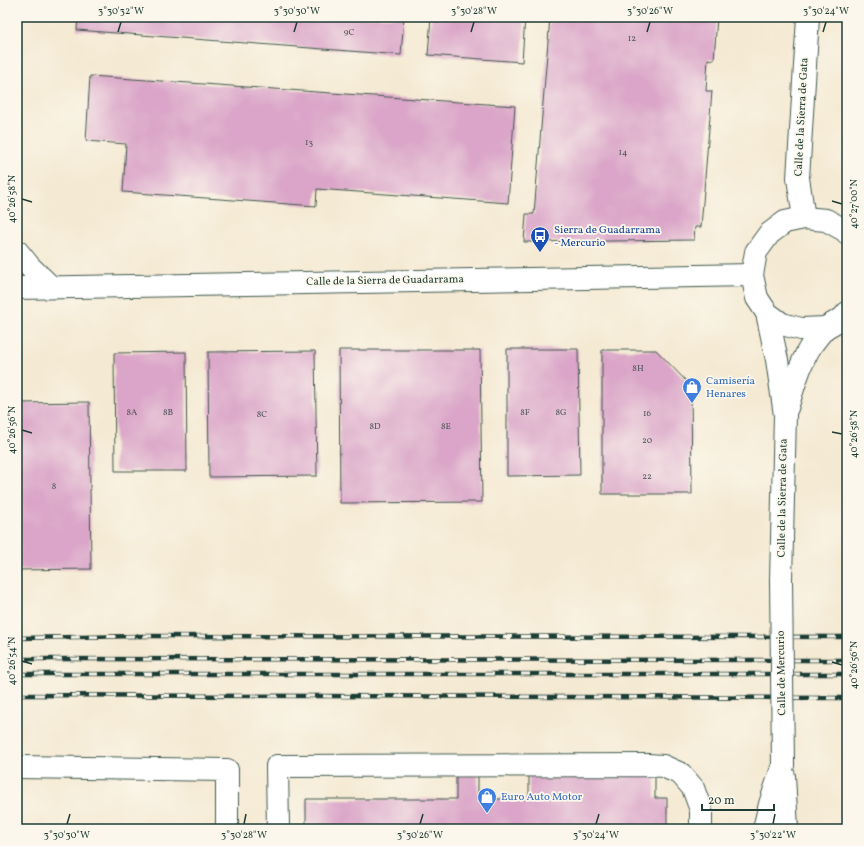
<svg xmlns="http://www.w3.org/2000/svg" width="864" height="846" font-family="Vollkorn,serif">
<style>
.building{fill:#daa5c8}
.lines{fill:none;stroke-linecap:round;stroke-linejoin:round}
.minor-casing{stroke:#3f574c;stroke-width:24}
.minor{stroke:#fff;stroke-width:22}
.rail-casing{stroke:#1f3d34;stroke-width:4.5}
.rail{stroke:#fbf7ec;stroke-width:3;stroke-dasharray:9;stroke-linecap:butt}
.minor-bridge-casing{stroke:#3f574c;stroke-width:24;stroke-linecap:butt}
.minor-bridge{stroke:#fff;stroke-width:22}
.ticks{fill:none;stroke:#1f3d34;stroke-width:1.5}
.labels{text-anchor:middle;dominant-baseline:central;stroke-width:3.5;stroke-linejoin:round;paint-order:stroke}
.number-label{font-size:9px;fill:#4e5759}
.street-label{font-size:11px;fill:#1f3d34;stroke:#fbf7ec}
.transit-label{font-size:11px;fill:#164399;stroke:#fbf7ec;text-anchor:start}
.shop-label{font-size:11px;fill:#366cbe;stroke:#fbf7ec;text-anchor:start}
.neatline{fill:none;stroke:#1f3d34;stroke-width:1.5}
.ticks-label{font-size:10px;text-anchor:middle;fill:#1f3d34}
</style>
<rect width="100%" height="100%" fill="#fbf7ec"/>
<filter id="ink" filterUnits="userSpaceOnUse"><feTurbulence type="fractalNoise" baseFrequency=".025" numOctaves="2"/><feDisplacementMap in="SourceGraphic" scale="8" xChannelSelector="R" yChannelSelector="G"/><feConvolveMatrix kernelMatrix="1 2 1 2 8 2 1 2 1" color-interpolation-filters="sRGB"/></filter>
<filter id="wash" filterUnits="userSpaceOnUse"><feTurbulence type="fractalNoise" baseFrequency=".012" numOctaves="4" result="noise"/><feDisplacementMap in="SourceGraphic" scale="16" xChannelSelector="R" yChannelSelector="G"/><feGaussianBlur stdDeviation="0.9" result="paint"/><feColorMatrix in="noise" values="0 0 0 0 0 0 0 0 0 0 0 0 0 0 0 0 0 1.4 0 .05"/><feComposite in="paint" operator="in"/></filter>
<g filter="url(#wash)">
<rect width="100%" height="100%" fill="#f4e9d2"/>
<g id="blocks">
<!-- building -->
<g class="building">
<polygon points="78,17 404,17 401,55 77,30"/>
<polygon points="431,17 525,17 522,62 428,55"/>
<polygon points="550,17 717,17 714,60 708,59 706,91 712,91 701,227 695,227 694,240 524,242 526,214 534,214"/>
<polygon points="90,76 515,106 508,203 317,189 316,206 123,192 126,144 86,141"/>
<polygon points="507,349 578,349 580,475 507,476"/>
<polygon points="339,350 480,350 482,502 340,503"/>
<polygon points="602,350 656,350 691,386 692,494 602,494"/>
<polygon points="315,351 317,476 209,477 208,352"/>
<polygon points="186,352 187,471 115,471 114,353"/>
<polygon points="17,366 18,366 19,403 89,402 91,569 17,570"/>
<polygon points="456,775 478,775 478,799 529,799 529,775 655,775 655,798 667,798 667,829 306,829 306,799 456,799"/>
</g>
</g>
</g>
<g filter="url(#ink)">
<use href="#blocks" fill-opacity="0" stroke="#3f574c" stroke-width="1"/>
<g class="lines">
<defs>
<g id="minor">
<polyline points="804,218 798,178 808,17"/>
<polyline points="847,233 846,231 826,220 804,218 785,222 769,234 756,252 752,275 757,298 767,313 782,324 801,329 825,328 843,318 847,313"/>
<polyline points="17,251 30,267 51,287"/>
<polyline points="17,288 752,275"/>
<polyline points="767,313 777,360 785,415 781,580"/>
<path d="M787,408C793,389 798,369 808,351C812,343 819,335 825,328"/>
<polyline points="17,767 227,770 227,829"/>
<polyline points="784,776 787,829"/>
<polyline points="278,829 277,766 648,765 663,766 681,774 693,788 701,810 701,829"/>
<polyline points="764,829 770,804 783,765"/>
</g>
</defs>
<!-- minor casing -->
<use href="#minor" class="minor-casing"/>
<!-- minor -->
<use href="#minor" class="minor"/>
<defs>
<g id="rail">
<polyline points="17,638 141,636 847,637"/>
<polyline points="17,659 847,660"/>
<polyline points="17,674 847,674"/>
<polyline points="17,695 847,698"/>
</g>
</defs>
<!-- rail casing -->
<use href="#rail" class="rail-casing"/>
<!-- rail -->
<use href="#rail" class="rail"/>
<defs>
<polyline id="minor-bridge" points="781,580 783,765"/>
</defs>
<!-- minor-bridge casing -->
<use href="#minor-bridge" class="minor-bridge-casing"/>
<!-- minor-bridge -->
<use href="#minor-bridge" class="minor-bridge"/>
</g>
</g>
<!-- ticks -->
<path class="ticks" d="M118,32L121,22M294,32L297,22M471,32L474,22M647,32L650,22M823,32L826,22M22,199L32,202M832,201L842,204M22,430L32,433M832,432L842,434M22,661L32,664M832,662L842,665M67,824L70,814M244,824L246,814M420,824L423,814M596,824L599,814M773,824L775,814"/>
<!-- icons -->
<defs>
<symbol id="bus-pin" viewBox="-11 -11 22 30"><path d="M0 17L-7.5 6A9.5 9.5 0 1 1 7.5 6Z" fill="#1a4fb4" stroke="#fbf7ec"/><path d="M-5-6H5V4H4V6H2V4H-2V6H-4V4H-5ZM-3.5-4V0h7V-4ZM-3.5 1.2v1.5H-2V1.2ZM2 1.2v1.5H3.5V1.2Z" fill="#fff"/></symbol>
<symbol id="shop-pin" viewBox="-11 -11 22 30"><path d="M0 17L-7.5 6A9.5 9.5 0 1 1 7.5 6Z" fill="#3f7fe0" stroke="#fbf7ec"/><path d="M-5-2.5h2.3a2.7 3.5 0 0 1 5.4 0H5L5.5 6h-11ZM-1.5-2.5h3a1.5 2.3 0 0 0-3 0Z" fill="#fff"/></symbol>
</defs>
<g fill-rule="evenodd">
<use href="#bus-pin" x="529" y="225" width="22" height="30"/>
<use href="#shop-pin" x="681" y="376" width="22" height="30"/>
<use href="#shop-pin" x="476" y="786" width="22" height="30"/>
</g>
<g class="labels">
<!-- number labels -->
<g class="number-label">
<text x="349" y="32">9C</text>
<text x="632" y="38">12</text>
<text x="309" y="142">13</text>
<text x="623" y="152">14</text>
<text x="638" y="368">8H</text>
<text x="132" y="412">8A</text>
<text x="168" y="412">8B</text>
<text x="525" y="412">8F</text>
<text x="561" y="412">8G</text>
<text x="647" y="413">16</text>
<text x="262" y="414">8C</text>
<text x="375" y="426">8D</text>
<text x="446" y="426">8E</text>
<text x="647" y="440">20</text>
<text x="647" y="476">22</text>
<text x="54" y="486">8</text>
</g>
<!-- street labels -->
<g class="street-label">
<text transform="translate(802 117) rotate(-87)">Calle de la Sierra de Gata</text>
<text transform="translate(385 281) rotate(-1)">Calle de la Sierra de Guadarrama</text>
<text transform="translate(783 498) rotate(-89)">Calle de la Sierra de Gata</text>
<text transform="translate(782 673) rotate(-91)">Calle de Mercurio</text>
</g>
<!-- transit labels -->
<g class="transit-label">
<text x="554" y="230">Sierra de Guadarrama<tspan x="554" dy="13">- Mercurio</tspan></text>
</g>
<!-- shop labels -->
<g class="shop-label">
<text x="706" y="381">Camisería<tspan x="706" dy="13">Henares</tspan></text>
<text x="501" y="797">Euro Auto Motor</text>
</g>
</g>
<!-- margin -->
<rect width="864" height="846" fill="none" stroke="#fbf7ec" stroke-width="44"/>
<!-- scale -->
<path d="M702 804v6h72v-6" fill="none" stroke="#1f3d34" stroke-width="2"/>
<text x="708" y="804" font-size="12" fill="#1f3d34" stroke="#fbf7ec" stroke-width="3" paint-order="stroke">20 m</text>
<rect x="22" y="22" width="820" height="802" class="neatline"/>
<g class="ticks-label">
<text x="121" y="14">3°30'32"W</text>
<text x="297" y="14">3°30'30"W</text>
<text x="474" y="14">3°30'28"W</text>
<text x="650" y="14">3°30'26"W</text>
<text x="826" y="14">3°30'24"W</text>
<text transform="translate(11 199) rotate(-90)" y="4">40°26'58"N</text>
<text transform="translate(853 204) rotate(-90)" y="4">40°27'00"N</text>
<text transform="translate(11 430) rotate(-90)" y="4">40°26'56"N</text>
<text transform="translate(853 434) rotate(-90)" y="4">40°26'58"N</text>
<text transform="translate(11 661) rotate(-90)" y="4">40°26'54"N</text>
<text transform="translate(853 665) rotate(-90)" y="4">40°26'56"N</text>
<text x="67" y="838">3°30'30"W</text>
<text x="244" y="838">3°30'28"W</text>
<text x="420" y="838">3°30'26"W</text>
<text x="596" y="838">3°30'24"W</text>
<text x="773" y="838">3°30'22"W</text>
</g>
</svg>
